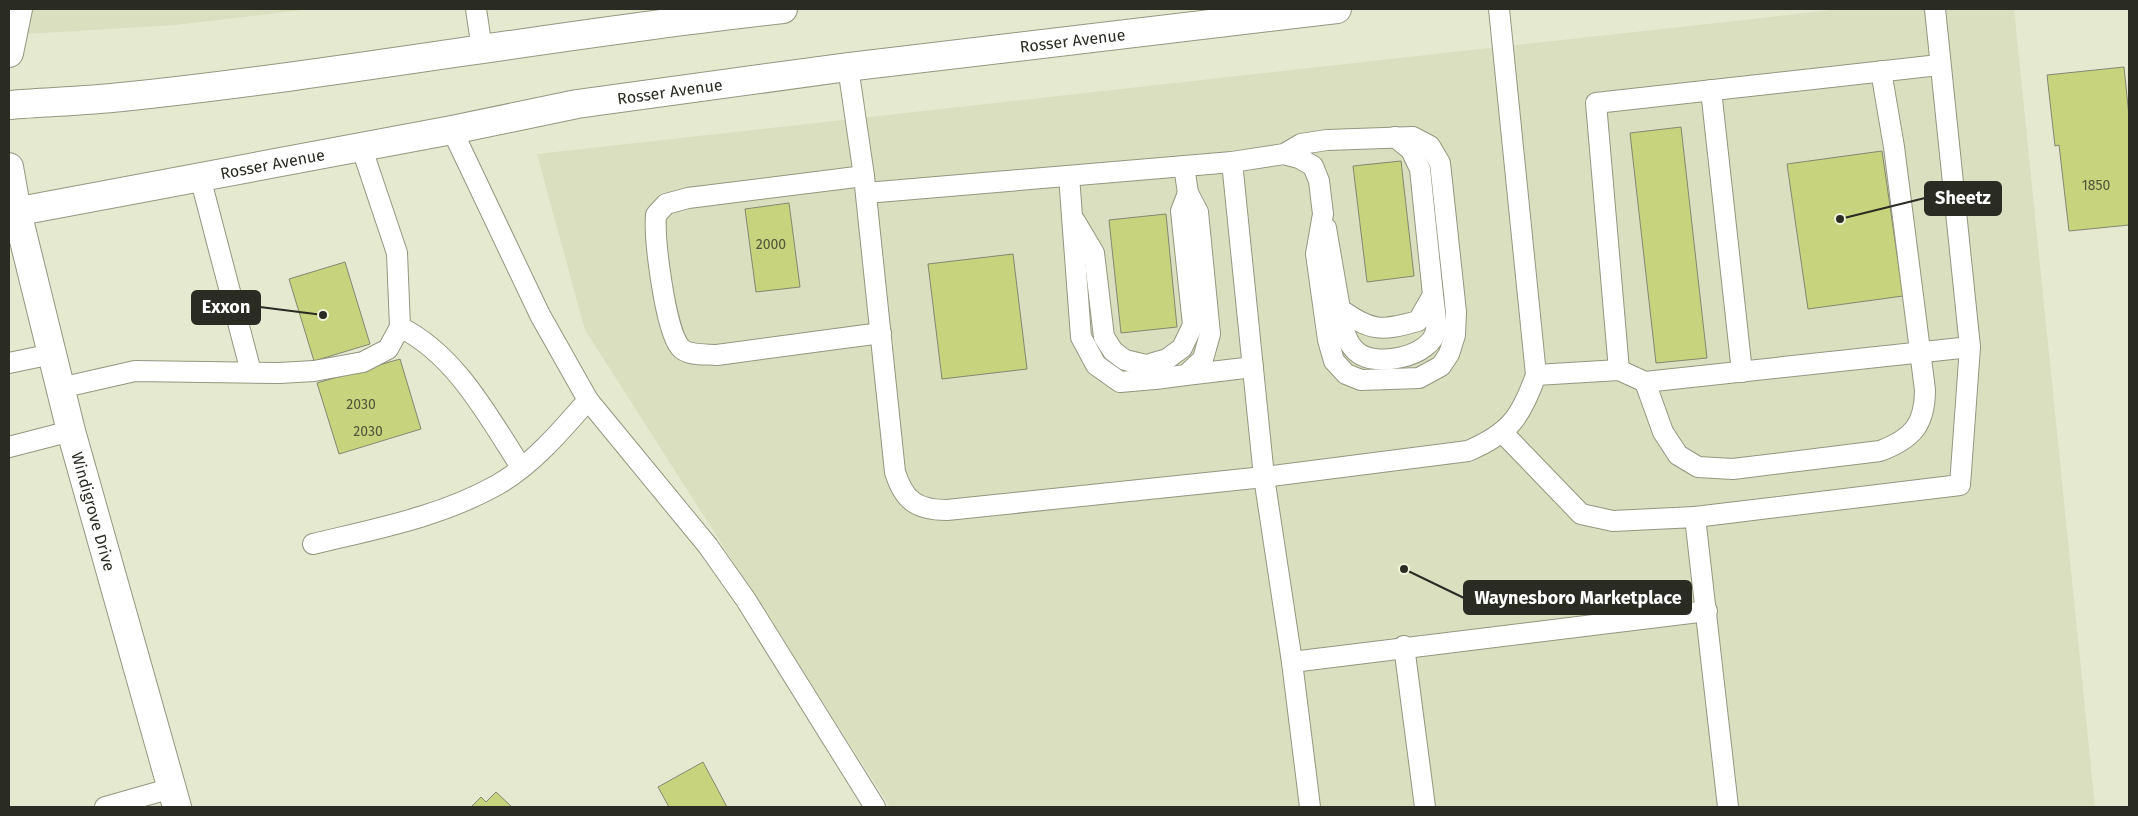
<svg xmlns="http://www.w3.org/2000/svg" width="2138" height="816" font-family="'Fira Sans',sans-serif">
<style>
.built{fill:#dadfbf}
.building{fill:#c8d37d;stroke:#848771}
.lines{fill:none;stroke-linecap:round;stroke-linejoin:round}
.lane-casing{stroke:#939780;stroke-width:22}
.street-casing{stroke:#939780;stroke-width:30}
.secondary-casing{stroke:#939780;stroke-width:30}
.primary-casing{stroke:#939780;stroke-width:30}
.lane{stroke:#fff;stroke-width:20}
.street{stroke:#fff;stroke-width:28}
.secondary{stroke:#fff;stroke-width:28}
.primary{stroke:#fff;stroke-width:28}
.labels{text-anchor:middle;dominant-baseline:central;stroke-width:4;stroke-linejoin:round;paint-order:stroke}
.number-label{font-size:14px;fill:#525539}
.street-label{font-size:16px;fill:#2a2b22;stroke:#f2f6dd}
.leader{fill:none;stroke:#2a2b22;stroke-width:2}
.callout-dot{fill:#2a2b22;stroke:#f2f6dd;stroke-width:2}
.callout{fill:#2a2b22;stroke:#2a2b22;stroke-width:2}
.callout-label{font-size:18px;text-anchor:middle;font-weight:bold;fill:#fff}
</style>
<rect width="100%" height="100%" fill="#e4e9d0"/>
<!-- built -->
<g class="built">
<polygon points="9,9 310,9 175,25 9,35"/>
<polygon points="1842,9 2014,9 2095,807 890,807 585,330 537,154"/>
</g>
<!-- building -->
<g class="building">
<polygon points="2124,67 2129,116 2129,225 2069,231 2059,145 2055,146 2047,75"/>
<polygon points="1681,127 1707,358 1656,363 1630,133"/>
<polygon points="1882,151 1903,296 1808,309 1787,164"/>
<polygon points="1401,161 1414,276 1367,282 1353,166"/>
<polygon points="789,203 800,287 756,292 745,209"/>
<polygon points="1166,214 1177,327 1121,333 1109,220"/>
<polygon points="1013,254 1027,369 942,379 928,264"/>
<polygon points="345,262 370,344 314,361 289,279"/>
<polygon points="400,359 421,429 339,454 317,383"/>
<polygon points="703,762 727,807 669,807 658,787"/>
<polygon points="496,792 512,807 471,807 481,797 486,802"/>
</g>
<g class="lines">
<defs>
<g id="lane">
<polyline points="476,9 482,49"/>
<path d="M848,67L864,176L895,472C904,501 917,510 947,510L1264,477L1468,451C1510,433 1521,417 1536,375L1499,9"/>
<polyline points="1711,90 1742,372"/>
<polyline points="452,130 540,315 588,400 708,546 746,600 875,807"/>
<polyline points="1232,162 1284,154 1301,144 1327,140 1413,137 1430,146 1440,163 1456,312 1455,335 1449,354 1441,366 1419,378 1361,380 1346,374 1334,361 1328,340 1316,254 1323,214 1319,181 1313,166 1299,158 1284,154"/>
<path d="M864,176L688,198L666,204L656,215C654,239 665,329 680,347C687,356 706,354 717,355L881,333"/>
<polyline points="1069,176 1081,337 1096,365 1120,382 1155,379 1186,375 1203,359 1210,334 1198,212 1188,193 1184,166"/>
<polyline points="200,177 251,372"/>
<polyline points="866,193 1232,162 1264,477 1292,662 1310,807"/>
<polyline points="1075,221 1094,253 1104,337 1113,351 1125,360 1146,365 1167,359 1182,348 1193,325 1181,211 1188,193"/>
<path d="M1326,228L1340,309C1372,332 1381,331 1418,321L1433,295L1420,169L1411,150L1395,137"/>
<path d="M1340,309C1343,324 1344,341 1357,352C1375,368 1432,357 1436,330C1437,320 1434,306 1433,295"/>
<path d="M400,327C456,355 488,416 521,467"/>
<polyline points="9,363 52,354"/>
<polyline points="1619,370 1596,103 1939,65"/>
<polyline points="1186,375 1253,367"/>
<polyline points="1536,375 1619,370 1645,382 1970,347 1935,9"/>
<path d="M1645,382L1663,432L1678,455L1698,467L1733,469L1880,451C1912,439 1925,425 1925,390L1894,147L1881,71"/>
<polyline points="60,388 135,371 279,373 314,371 363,362 388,349 400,327 397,253 361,146"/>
<polyline points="1502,432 1581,514 1613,521 1695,517 1728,807"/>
<polyline points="9,447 71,431"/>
<polyline points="1695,517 1960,485 1970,347"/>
<path d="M313,544C375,529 440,517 497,485C532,465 562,430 588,400"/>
<polyline points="1404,646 1425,807"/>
<polyline points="1292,662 1707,611"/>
<polyline points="105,807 172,788"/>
</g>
<g id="street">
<path id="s1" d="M17,212L71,431L177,807"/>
</g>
<g id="secondary">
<polyline points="9,53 18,9"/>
<polyline points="9,167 17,212"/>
</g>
<g id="primary">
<path d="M9,105C46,102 85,101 122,97C343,74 562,33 783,9"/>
<path id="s2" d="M9,213L452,130L577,104L848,67L1337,9"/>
</g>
</defs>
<!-- lane casing -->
<use href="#lane" class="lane-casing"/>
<!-- street casing -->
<use href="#street" class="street-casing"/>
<!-- secondary casing -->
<use href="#secondary" class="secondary-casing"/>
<!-- primary casing -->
<use href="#primary" class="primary-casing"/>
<!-- lane -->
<use href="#lane" class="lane"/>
<!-- street -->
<use href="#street" class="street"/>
<!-- secondary -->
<use href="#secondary" class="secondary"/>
<!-- primary -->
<use href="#primary" class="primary"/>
</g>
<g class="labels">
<!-- number labels -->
<g class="number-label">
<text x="2096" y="185">1850</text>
<text x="771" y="244">2000</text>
<text x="361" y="404">2030</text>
<text x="368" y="431">2030</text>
</g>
<!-- street labels -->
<g class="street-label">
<text stroke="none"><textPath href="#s2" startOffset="1078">Rosser Avenue</textPath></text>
<text stroke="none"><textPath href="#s2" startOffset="672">Rosser Avenue</textPath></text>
<text stroke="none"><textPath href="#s2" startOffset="268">Rosser Avenue</textPath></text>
<text stroke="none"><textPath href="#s1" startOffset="309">Windigrove Drive</textPath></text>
</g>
</g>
<!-- callouts -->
<path class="leader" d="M1840 219L1925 198M323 315L260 307M1404 569L1464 598"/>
<g class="callout-dot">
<circle cx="1840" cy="219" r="5"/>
<circle cx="323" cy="315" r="5"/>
<circle cx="1404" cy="569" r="5"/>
</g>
<g class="callout">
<rect x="1925" y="182" width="76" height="33" rx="5"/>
<rect x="192" y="291" width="68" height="33" rx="5"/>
<rect x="1464" y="581" width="227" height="33" rx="5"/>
</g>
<g class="callout-label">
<text x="1963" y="204">Sheetz</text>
<text x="226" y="313">Exxon</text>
<text x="1578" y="604">Waynesboro Marketplace</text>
</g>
<!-- border -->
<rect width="2138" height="816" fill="none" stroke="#2a2b22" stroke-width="20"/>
</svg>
